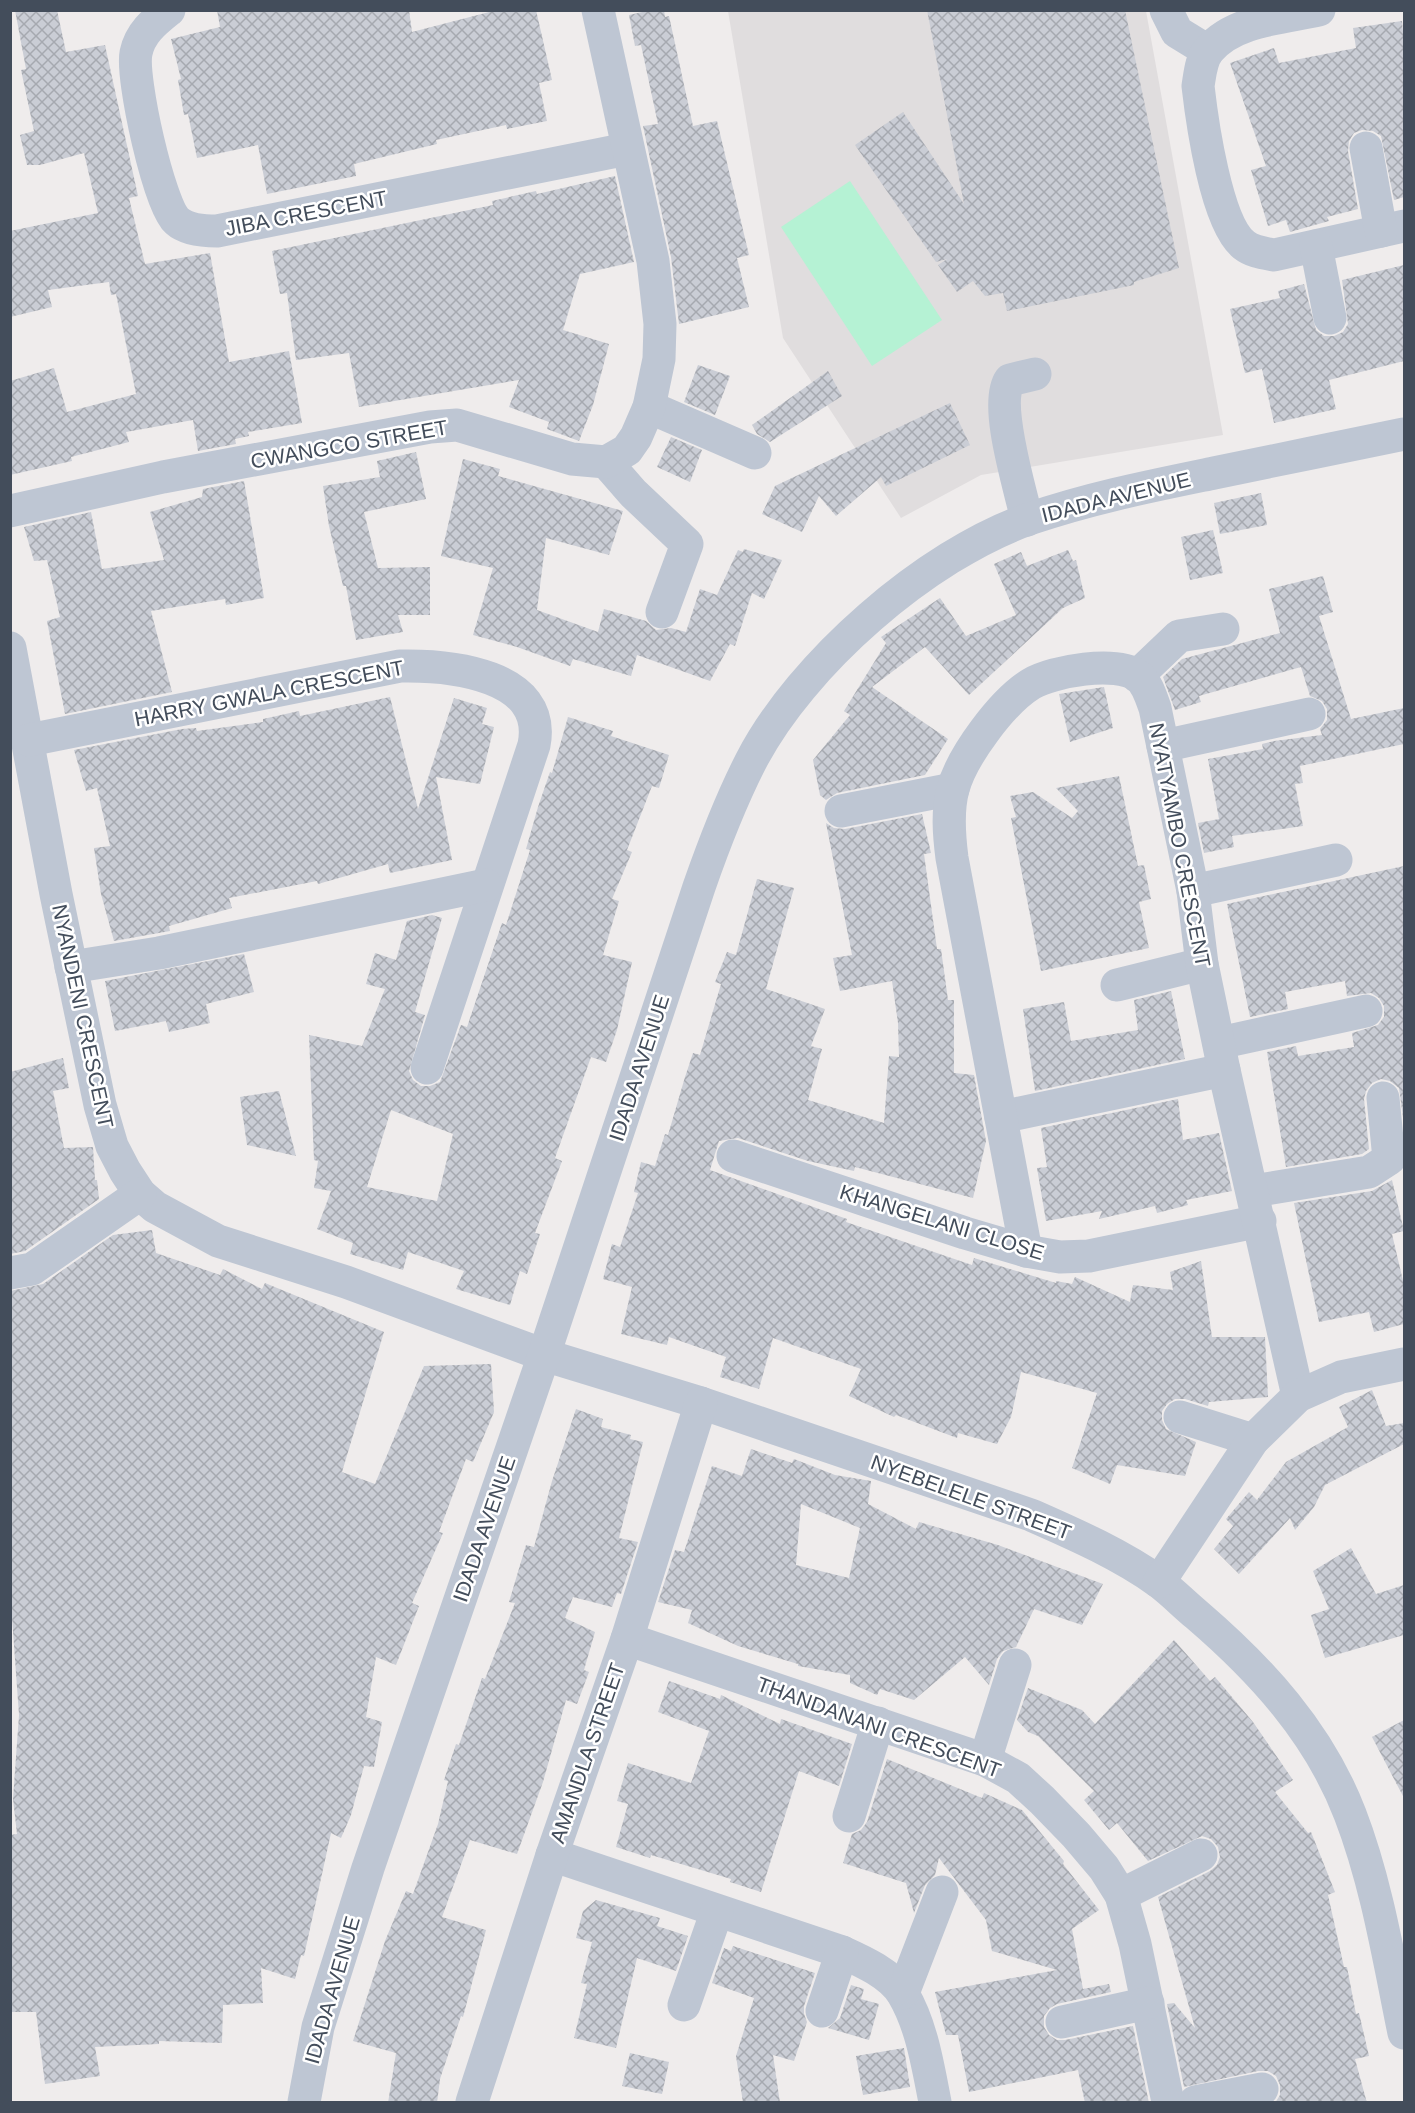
<svg xmlns="http://www.w3.org/2000/svg" width="1415" height="2113" font-family="Arial,sans-serif">
<style>
.education{fill:#e0ddde}
.pitch{fill:#b5f2d4}
.building{fill:url(#building-cross-hatch);fill-rule:evenodd}
.lines{fill:none;stroke-linecap:round;stroke-linejoin:round}
.minor{stroke:#bec6d3;stroke-width:33}
.labels{text-anchor:middle;dominant-baseline:central;stroke-width:5;stroke-linejoin:round;paint-order:stroke}
.street-label{font-size:21px;fill:#434d5b;stroke:#fff}
</style>
<defs>
<pattern id="building-cross-hatch" width="8" height="8" patternUnits="userSpaceOnUse" patternTransform="scale(1.5)"><rect width="8" height="8" fill="#cacdd5"/><path d="M0 0l8 8M0 8l8-8" fill="none" stroke="#a6a9b0"/></pattern>
</defs>
<rect width="100%" height="100%" fill="#efecec"/>
<!-- education -->
<polygon class="education" points="728,11 1146,11 1223,435 981,475 901,518 783,338"/>
<!-- pitch -->
<polygon class="pitch" points="850,181 942,320 872,366 781,227"/>
<!-- building -->
<g class="building">
<polygon points="15,10 57,10 66,52 105,45 138,196 129,198 145,264 210,253 229,362 289,351 302,423 248,432 249,436 235,439 236,444 198,451 193,420 126,432 129,442 71,457 72,461 10,475 10,381 54,368 67,412 136,394 116,294 111,295 109,282 48,290 52,307 10,317 10,231 98,213 84,153 40,165 27,165 20,135 34,131 21,70 26,69"/>
<polygon points="217,10 409,10 412,32 497,10 536,10 552,80 539,83 547,121 507,129 506,125 436,140 437,144 354,164 356,176 267,194 258,145 197,158 188,114 184,115 178,80 181,79 171,39 220,27"/>
<polygon points="651,10 664,10 665,17 669,16 693,126 717,121 749,255 737,258 749,307 679,324 671,257 643,126 658,124 641,45 635,46 629,15"/>
<polygon points="927,10 1125,10 1179,268 1134,282 1134,285 1007,311 1003,293 985,296 973,281 957,292 938,265 947,259 936,262 855,145 903,112 964,204"/>
<polygon points="1402,21 1404,42 1404,197 1394,200 1381,136 1373,131 1362,130 1354,133 1349,141 1348,151 1358,209 1327,217 1329,221 1290,232 1286,220 1268,226 1251,170 1266,166 1230,63 1274,48 1279,63 1356,48 1353,28"/>
<polygon points="615,176 634,262 580,274 563,330 609,344 593,405 579,441 547,429 549,422 509,407 519,380 359,407 349,353 296,360 287,293 280,294 272,251 493,205 492,201 536,191 537,194"/>
<polygon points="1404,265 1404,361 1329,380 1336,409 1274,423 1262,369 1245,373 1230,309 1280,298 1278,291 1304,284 1316,330 1324,336 1334,336 1343,332 1348,324 1342,280"/>
<polygon points="698,365 730,376 715,415 684,402"/>
<polygon points="828,371 842,396 770,442 757,434 752,425"/>
<polygon points="950,403 970,445 886,486 881,477 836,516 819,496 802,532 762,514 775,486"/>
<polygon points="671,437 702,450 690,482 657,467"/>
<polygon points="416,452 426,499 364,512 378,568 430,567 430,615 398,615 403,632 356,640 346,586 343,586 329,526 323,486 380,477 377,461"/>
<polygon points="463,459 500,469 498,476 623,511 609,555 546,538 537,610 598,632 604,609 646,621 656,630 671,628 686,632 700,589 717,595 738,550 743,552 744,549 782,560 764,599 752,593 735,646 730,644 710,681 637,655 631,676 573,659 570,666 517,647 473,635 493,568 441,556"/>
<polygon points="244,481 264,598 226,605 225,599 151,611 172,692 65,714 47,621 60,617 47,560 34,561 24,527 91,512 102,569 164,560 150,512 202,497 203,489"/>
<polygon points="1261,493 1267,525 1220,534 1214,503"/>
<polygon points="1213,530 1223,573 1190,580 1181,537"/>
<polygon points="1068,550 1073,561 1076,560 1085,598 1063,608 969,695 925,647 872,687 948,739 925,775 837,793 826,800 820,795 813,760 850,715 844,711 886,643 881,637 940,598 966,636 1016,615 994,564 1021,552 1027,566"/>
<polygon points="1323,576 1333,612 1319,616 1351,719 1404,708 1404,744 1300,766 1303,783 1295,784 1303,826 1232,836 1234,847 1204,853 1198,823 1219,819 1208,759 1263,749 1262,744 1274,741 1322,735 1320,729 1327,720 1327,709 1322,701 1310,696 1301,667 1199,696 1201,702 1175,710 1163,677 1182,659 1280,633 1269,589"/>
<polygon points="1104,687 1113,728 1070,742 1059,694"/>
<polygon points="390,697 418,809 454,698 487,708 482,724 494,727 480,784 436,777 452,860 390,873 388,864 318,884 317,881 229,898 232,908 169,926 170,931 114,941 101,894 94,848 110,846 97,788 86,791 74,750 182,729 196,728 197,731 263,722 263,719 299,711 300,716"/>
<path d="M568,717L613,731L611,736L669,755L659,788L652,786L627,850L632,852L612,899L619,901L603,955L632,962L617,1030L606,1062L591,1057L555,1158L562,1161L535,1233L540,1234L527,1274L520,1271L510,1305L456,1289L464,1271L408,1252L403,1270L350,1254L353,1243L317,1229L331,1191L314,1188L318,1161L314,1160L309,1035L362,1046L385,989L366,984L375,953L396,960L407,921L432,915L442,918L415,1012L425,1015L409,1071L413,1080L421,1086H430L440,1082L461,1025L467,1027L502,923L506,925L530,850L526,849L538,807L550,772L552,773ZM391,1110L453,1134L437,1201L367,1187Z"/>
<polygon points="1119,776 1138,866 1144,865 1151,899 1139,902 1149,948 1041,971 1011,818 1016,817 1010,796 1033,792 1072,818 1078,811 1056,788"/>
<polygon points="922,814 931,853 924,854 937,949 941,949 948,1000 954,1000 954,1073 974,1075 986,1141 973,1198 855,1167 854,1171 808,1161 738,1138 719,1141 710,1170 847,1219 846,1222 972,1265 974,1258 1056,1283 1056,1281 1072,1284 1075,1277 1130,1302 1133,1285 1173,1290 1170,1272 1201,1261 1212,1337 1265,1337 1268,1397 1209,1402 1208,1406 1185,1399 1175,1399 1167,1404 1162,1411 1162,1420 1166,1429 1196,1442 1185,1476 1117,1465 1110,1484 1072,1468 1097,1393 1021,1372 1011,1417 997,1444 958,1433 957,1438 896,1415 894,1417 849,1396 861,1369 773,1338 759,1389 720,1377 726,1357 669,1337 667,1345 621,1334 632,1287 603,1279 612,1244 620,1247 638,1193 634,1192 641,1162 655,1166 665,1134 668,1135 685,1077 693,1053 700,1055 721,984 715,982 727,952 736,955 757,879 794,888 766,989 825,1009 811,1046 822,1049 808,1100 884,1123 889,1056 899,1057 898,1023 892,981 840,991 833,958 852,955 826,823 834,828 845,829"/>
<polygon points="1404,866 1404,1125 1399,1088 1390,1081 1381,1079 1372,1083 1366,1091 1364,1099 1369,1149 1362,1154 1286,1167 1267,1052 1296,1046 1298,1056 1354,1047 1352,1033 1378,1025 1384,1017 1384,1006 1379,998 1371,993 1347,996 1345,981 1285,992 1288,1009 1250,1017 1227,904"/>
<polygon points="244,954 254,992 206,1004 210,1023 169,1032 166,1021 115,1031 105,981"/>
<polygon points="1171,991 1185,1059 1035,1091 1023,1009 1064,1002 1071,1041 1138,1030 1134,1000"/>
<polygon points="63,1058 69,1088 53,1091 64,1148 93,1147 95,1180 97,1180 99,1199 25,1251 10,1254 10,1072"/>
<polygon points="279,1091 296,1156 247,1145 240,1097"/>
<polygon points="1178,1099 1183,1140 1219,1133 1232,1191 1186,1200 1188,1205 1157,1213 1155,1206 1099,1219 1102,1211 1046,1221 1037,1168 1047,1167 1041,1128"/>
<polygon points="1392,1180 1404,1231 1392,1234 1404,1285 1404,1324 1374,1332 1369,1312 1319,1322 1294,1203 1372,1191"/>
<polygon points="152,1230 156,1253 220,1275 223,1269 262,1289 265,1283 384,1332 342,1472 375,1484 424,1366 491,1364 494,1412 473,1462 466,1459 439,1532 443,1533 412,1603 419,1606 396,1665 376,1657 366,1717 382,1722 374,1767 364,1766 351,1815 341,1838 331,1833 304,1956 301,1955 295,1979 261,1968 263,2003 223,2005 222,2043 159,2041 159,2044 95,2047 100,2076 45,2084 36,2012 10,2012 10,1835 17,1834 13,1799 19,1715 10,1590 10,1291 43,1284 113,1235"/>
<polygon points="1372,1390 1386,1426 1404,1423 1404,1444 1325,1485 1314,1507 1295,1530 1290,1518 1239,1574 1214,1549 1233,1526 1226,1519 1249,1492 1257,1500 1286,1462 1348,1427 1339,1407"/>
<polygon points="576,1409 603,1419 601,1427 631,1435 630,1439 643,1442 619,1538 638,1542 621,1594 617,1593 612,1607 573,1597 565,1618 595,1632 584,1670 589,1672 577,1704 566,1700 543,1782 517,1854 470,1840 442,1917 486,1930 463,2017 461,2016 440,2079 437,2103 388,2103 396,2053 353,2041 385,1941 406,1891 413,1894 438,1824 448,1781 444,1780 456,1744 459,1745 482,1678 485,1679 515,1603 509,1602 526,1545 534,1547 552,1481"/>
<path d="M751,1449L792,1463L794,1459L835,1475L871,1481L868,1504L916,1529L919,1522L998,1545L1103,1584L1082,1625L1034,1609L1016,1647L1003,1651L997,1659L989,1685L965,1657L914,1700L880,1689L877,1695L850,1683V1675L798,1666V1664L738,1646L688,1623L692,1610L658,1602L675,1550L684,1552L712,1466L742,1476ZM801,1504L860,1528L849,1578L796,1565Z"/>
<polygon points="1351,1548 1376,1594 1404,1585 1404,1635 1325,1658 1311,1615 1329,1609 1313,1571"/>
<polygon points="1174,1640 1210,1681 1215,1677 1253,1722 1293,1780 1275,1792 1308,1833 1311,1832 1335,1892 1328,1895 1344,1967 1347,1967 1356,2014 1359,2013 1369,2056 1355,2059 1367,2103 1275,2103 1280,2095 1280,2085 1276,2076 1268,2071 1258,2071 1184,2087 1167,2004 1174,2003 1195,2028 1158,1897 1210,1871 1217,1865 1220,1857 1218,1847 1211,1839 1202,1836 1148,1861 1117,1823 1109,1830 1084,1800 1094,1791 1038,1736 1028,1732 1017,1720 1028,1688 1082,1710 1095,1724"/>
<polygon points="669,1681 720,1699 721,1695 780,1724 781,1719 852,1744 839,1786 799,1771 761,1892 730,1882 731,1879 651,1855 650,1858 616,1847 628,1804 617,1801 628,1763 691,1783 709,1731 658,1712"/>
<polygon points="1404,1720 1404,1798 1372,1737"/>
<polygon points="887,1759 982,1798 984,1793 1022,1810 1064,1861 1063,1864 1099,1910 1072,1929 1083,1989 1109,1984 1111,1992 1057,2004 1050,2008 1044,2016 1044,2027 1049,2035 1057,2040 1065,2040 1133,2026 1149,2103 1085,2103 1078,2070 969,2092 958,2035 946,2035 935,1992 1057,1970 992,1951 986,1920 939,1858 935,1875 925,1885 914,1913 906,1883 843,1863 852,1834 861,1830 867,1822"/>
<polygon points="596,1900 660,1918 657,1926 688,1936 676,1971 637,1958 616,2048 574,2038 587,1984 581,1983 592,1942 576,1938 583,1911"/>
<polygon points="733,1946 815,1973 804,2006 804,2014 807,2022 794,2061 773,2055 780,2103 743,2103 736,2056 754,1998 712,1983 724,1948 731,1951"/>
<polygon points="851,1985 864,1989 861,1999 879,2004 869,2040 828,2028 840,2018"/>
<polygon points="904,2048 910,2087 863,2095 856,2056"/>
<polygon points="630,2053 669,2062 662,2094 622,2086"/>
</g>
<g class="lines">
<!-- minor -->
<g class="minor">
<path d="M169,10C154,22 140,33 136,53C131,78 159,205 177,221C187,230 204,231 217,231L627,149"/>
<polyline points="1166,10 1177,32 1208,51"/>
<path d="M1319,10C1283,18 1234,20 1209,50C1201,59 1200,74 1198,86C1202,121 1216,223 1244,245C1253,252 1263,253 1274,255L1404,226"/>
<polyline points="1366,148 1381,231"/>
<polyline points="1316,246 1330,318"/>
<polyline points="649,407 755,453"/>
<polyline points="606,462 633,493 687,544 662,612"/>
<polyline points="10,511 163,477 430,427 457,425 572,459 606,462 627,450 636,437 649,407 659,359 660,324 653,261 598,10"/>
<path d="M1027,520C1021,491 993,404 1010,380L1035,374"/>
<path d="M10,648L56,894L100,1105L112,1146L125,1171L140,1194L155,1207L218,1241L346,1282L544,1355L701,1403L1031,1515C1074,1534 1120,1554 1159,1582C1172,1592 1184,1604 1197,1615C1261,1670 1319,1733 1350,1814C1377,1884 1389,1960 1404,2033"/>
<polyline points="1137,676 1179,636 1223,629"/>
<path d="M29,740L400,666C449,665 548,674 534,745L427,1068"/>
<polyline points="1163,746 1309,714"/>
<polyline points="841,811 953,789"/>
<polyline points="1193,891 1336,860"/>
<polyline points="71,967 159,953 486,885"/>
<polyline points="1117,985 1202,964"/>
<polyline points="1219,1043 1366,1011"/>
<polyline points="1001,1117 1224,1070"/>
<polyline points="733,1156 965,1233 1026,1251 1060,1257 1089,1256 1260,1221"/>
<polyline points="1253,1191 1369,1172 1389,1159 1383,1098"/>
<path d="M1026,1251L952,858C949,835 947,811 953,789C962,756 1002,702 1031,684C1053,671 1116,660 1138,676C1147,683 1151,697 1155,708L1193,891L1202,964L1224,1070L1298,1396"/>
<polyline points="10,1273 32,1269 140,1194"/>
<polyline points="1180,1417 1253,1440"/>
<polyline points="1159,1582 1253,1440 1298,1396 1341,1377 1404,1364"/>
<polyline points="627,1639 985,1760 1018,1778 1042,1800 1076,1835 1104,1868 1121,1895 1135,1944 1168,2102"/>
<polyline points="985,1760 1015,1665"/>
<polyline points="849,1816 878,1723"/>
<path d="M552,1855L842,1952C862,1961 891,1974 903,1994C922,2026 928,2067 935,2102"/>
<polyline points="1121,1895 1201,1855"/>
<polyline points="903,1993 942,1892"/>
<polyline points="684,2005 717,1911"/>
<polyline points="822,2011 842,1952"/>
<polyline points="1062,2022 1148,2003"/>
<path d="M304,2102L318,2027L368,1868L544,1355L699,887C714,844 730,802 751,761C801,664 926,555 1029,519C1090,498 1151,486 1214,473C1277,460 1341,447 1404,434"/>
<polyline points="472,2102 552,1855 627,1639 701,1403"/>
<polyline points="1195,2102 1262,2089"/>
</g>
</g>
<g class="labels">
<!-- street labels -->
<g class="street-label">
<text transform="translate(306 213) rotate(-11)">JIBA CRESCENT</text>
<text transform="translate(349 444) rotate(-10)">CWANGCO STREET</text>
<text transform="translate(1116 497) rotate(-14)">IDADA AVENUE</text>
<text transform="translate(269 693) rotate(-11)">HARRY GWALA CRESCENT</text>
<text transform="translate(1180 845) rotate(79)">NYATYAMBO CRESCENT</text>
<text transform="translate(83 1016) rotate(78)">NYANDENI CRESCENT</text>
<text transform="translate(639 1068) rotate(-72)">IDADA AVENUE</text>
<text transform="translate(942 1222) rotate(17)">KHANGELANI CLOSE</text>
<text transform="translate(971 1497) rotate(20)">NYEBELELE STREET</text>
<text transform="translate(484 1529) rotate(-71)">IDADA AVENUE</text>
<text transform="translate(879 1727) rotate(20)">THANDANANI CRESCENT</text>
<text transform="translate(587 1753) rotate(-71)">AMANDLA STREET</text>
<text transform="translate(332 1990) rotate(-74)">IDADA AVENUE</text>
</g>
</g>
<!-- border -->
<rect width="1415" height="2113" fill="none" stroke="#434d5b" stroke-width="24"/>
</svg>
